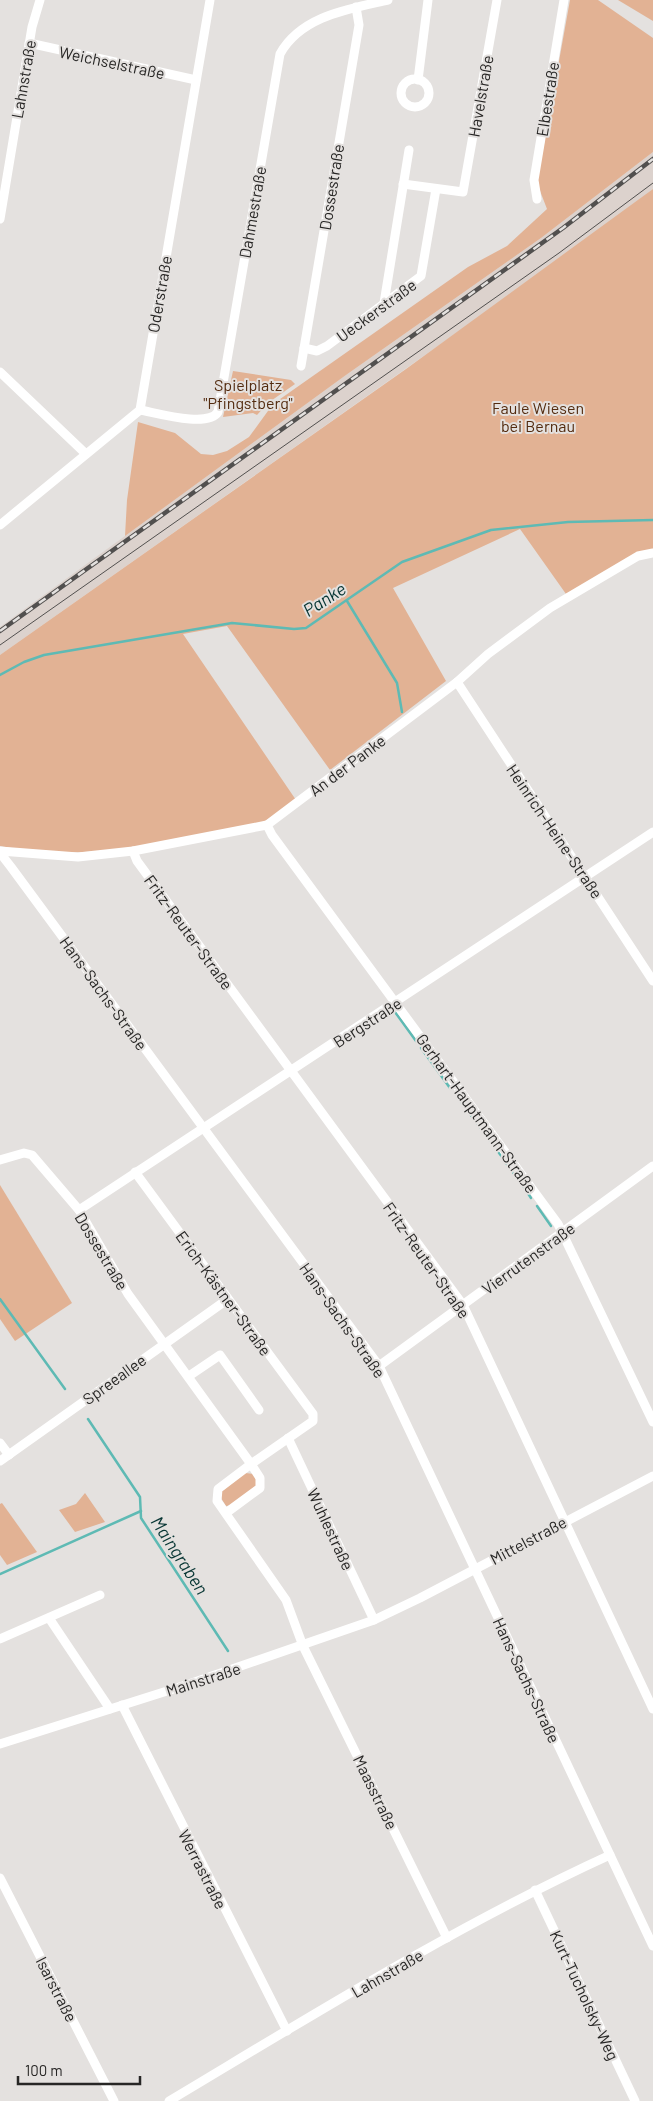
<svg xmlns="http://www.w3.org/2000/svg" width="653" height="2101" font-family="Barlow,sans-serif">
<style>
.built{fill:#dcd2cd}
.green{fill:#e2b294}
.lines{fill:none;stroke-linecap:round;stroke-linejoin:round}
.stream{stroke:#5ebab4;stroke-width:2.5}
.minor{stroke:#fff;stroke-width:9}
.tram{stroke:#52504f;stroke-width:1}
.rail-casing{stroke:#52504f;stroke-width:4.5}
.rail{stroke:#e4e1df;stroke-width:2.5;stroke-dasharray:8;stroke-linecap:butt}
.labels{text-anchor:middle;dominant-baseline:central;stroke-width:4;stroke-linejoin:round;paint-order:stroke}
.street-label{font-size:16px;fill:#272625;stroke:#e4e1df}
.park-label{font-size:16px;fill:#532b0f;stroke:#e4e1df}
.water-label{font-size:18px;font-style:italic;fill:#073533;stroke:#e4e1df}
</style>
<rect width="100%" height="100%" fill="#e4e1df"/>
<!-- built -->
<polygon class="built" points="653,152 653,189 581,245 0,655 0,627 346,375 541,238"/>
<!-- green -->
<g class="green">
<polygon points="570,0 598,0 653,38 653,152 541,238 346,375 125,536 127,500 138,422 175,433 201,454 213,455 227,451 249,437 273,404 468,267 507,246 547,209 537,183"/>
<polygon points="618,0 653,0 653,21"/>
<path d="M653,189V549L566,594L520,529L393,588L446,681L330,770L227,626L183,634L296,800L273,817L259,824C174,840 87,864 0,846V655L406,369Z"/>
<polygon points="233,371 291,380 295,384 268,403 257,415 253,413 223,417"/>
<polygon points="0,1185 72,1303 15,1341 0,1319"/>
<polygon points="245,1473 254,1474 257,1477 257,1486 233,1505 226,1506 221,1498 221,1492"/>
<polygon points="85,1493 105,1522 75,1532 59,1510 76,1504"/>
<polygon points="2,1503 37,1552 7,1565 0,1555 0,1504"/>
</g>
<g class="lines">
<!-- stream -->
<g class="stream">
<polyline points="347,601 397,683 402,712"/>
<polyline points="0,675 24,662 44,655 232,623 294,629 306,628 402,562 491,530 568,522 653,520"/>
<polyline points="395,1012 416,1041"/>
<polyline points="421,1048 450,1088"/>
<polyline points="459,1099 505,1161"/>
<polyline points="506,1163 515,1175"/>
<polyline points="520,1181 531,1198"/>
<polyline points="537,1206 551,1226"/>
<polyline points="0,1299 65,1389"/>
<polyline points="88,1419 140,1497 141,1518 228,1651"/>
<polyline points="0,1574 141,1511"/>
</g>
<!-- minor -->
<g class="minor">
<polyline points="29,43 196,80"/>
<circle cx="415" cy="93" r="14"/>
<polyline points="418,80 428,0"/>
<polyline points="403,184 463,192 497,0"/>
<polyline points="537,199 534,180 564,0"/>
<polyline points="0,219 32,27 40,0"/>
<polyline points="384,303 409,150"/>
<polyline points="304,348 317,351 327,346 421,276 436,189"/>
<polyline points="301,366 359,25 356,7"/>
<polyline points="0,372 86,454"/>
<path d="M140,410C157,413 208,428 218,412L280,54C301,16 349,9 388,0"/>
<polyline points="0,525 140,410 210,0"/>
<polyline points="457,682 653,981"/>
<polyline points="267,825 272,835 558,1224 653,1422"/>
<polyline points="0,851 78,857 133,851 267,825 457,682 488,654 550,608 638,556 653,553"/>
<polyline points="133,851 137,861 463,1305 653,1709"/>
<polyline points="4,852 4,858 11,867 379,1366 653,1946"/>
<polyline points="0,1160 24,1153 32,1155 79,1210 128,1294 251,1464 218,1489 217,1501 286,1600 303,1646 447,1938"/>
<polyline points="135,1172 313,1414 313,1421 251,1464 260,1478 260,1488 226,1513"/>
<polyline points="79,1210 653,832"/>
<polyline points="379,1366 653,1166"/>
<polyline points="189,1376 220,1355 259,1410"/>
<polyline points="288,1438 374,1620"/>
<polyline points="0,1443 9,1455"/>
<polyline points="0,1461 228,1299"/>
<polyline points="49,1618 110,1709"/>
<polyline points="0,1639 100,1595"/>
<polyline points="122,1705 287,2031"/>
<polyline points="0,1744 186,1685 374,1620 420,1598 653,1476"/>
<polyline points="0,1878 114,2101"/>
<polyline points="535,1890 635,2101"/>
<path d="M169,2101C313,2015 457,1925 610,1855"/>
</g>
<!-- tram -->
<polyline class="tram" points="0,645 559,253 653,183"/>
<defs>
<polyline id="rail" points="0,631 563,228 653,159"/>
</defs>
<!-- rail casing -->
<use href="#rail" class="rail-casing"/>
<!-- rail -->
<use href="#rail" class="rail"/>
</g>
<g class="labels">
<!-- street labels -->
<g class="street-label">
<text transform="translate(112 62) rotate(12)">Weichselstraße</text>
<text transform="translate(23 79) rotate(-80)">Lahnstraße</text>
<text transform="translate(480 96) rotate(-80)">Havelstraße</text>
<text transform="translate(547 99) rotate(-81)">Elbestraße</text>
<text transform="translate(331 187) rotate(-81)">Dossestraße</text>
<text transform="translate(252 212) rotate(-80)">Dahmestraße</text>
<text transform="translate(159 294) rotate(-80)">Oderstraße</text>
<text transform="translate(376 310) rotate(-36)">Ueckerstraße</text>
<text transform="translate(347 765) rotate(-37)">An der Panke</text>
<text transform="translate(555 831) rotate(56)">Heinrich-Heine-Straße</text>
<text transform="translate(189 932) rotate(54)">Fritz-Reuter-Straße</text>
<text transform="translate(104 993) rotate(54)">Hans-Sachs-Straße</text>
<text transform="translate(367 1022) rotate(-33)">Bergstraße</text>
<text transform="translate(477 1113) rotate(54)">Gerhart-Hauptmann-Straße</text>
<text transform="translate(102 1251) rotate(59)">Dossestraße</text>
<text transform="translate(528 1258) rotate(-36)">Vierrutenstraße</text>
<text transform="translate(427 1260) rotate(55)">Fritz-Reuter-Straße</text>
<text transform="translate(224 1293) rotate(54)">Erich-Kästner-Straße</text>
<text transform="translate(343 1320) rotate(55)">Hans-Sachs-Straße</text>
<text transform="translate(114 1379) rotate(-36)">Spreeallee</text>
<text transform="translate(331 1529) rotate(65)">Wuhlestraße</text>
<text transform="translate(528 1540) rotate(-28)">Mittelstraße</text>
<text transform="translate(203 1679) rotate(-18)">Mainstraße</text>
<text transform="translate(527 1680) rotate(65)">Hans-Sachs-Straße</text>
<text transform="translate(376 1792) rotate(64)">Maasstraße</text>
<text transform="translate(203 1869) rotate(63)">Werrastraße</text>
<text transform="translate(387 1973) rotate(-30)">Lahnstraße</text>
<text transform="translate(57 1989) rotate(63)">Isarstraße</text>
<text transform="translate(585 1995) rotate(65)">Kurt-Tucholsky-Weg</text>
</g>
<!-- park labels -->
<g class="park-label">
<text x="248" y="384">Spielplatz<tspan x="248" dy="18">"Pfingstberg"</tspan></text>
<text x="538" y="407">Faule Wiesen<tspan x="538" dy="18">bei Bernau</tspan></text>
</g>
<!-- water labels -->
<g class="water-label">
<text transform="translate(324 599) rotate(-33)">Panke</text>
<text transform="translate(180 1555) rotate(57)">Maingraben</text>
</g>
</g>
<!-- scale -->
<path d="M18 2076v8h122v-8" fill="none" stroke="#272625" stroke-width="2.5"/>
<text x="25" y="2076" font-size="15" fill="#272625" stroke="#e4e1df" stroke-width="4" paint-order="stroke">100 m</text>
</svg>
